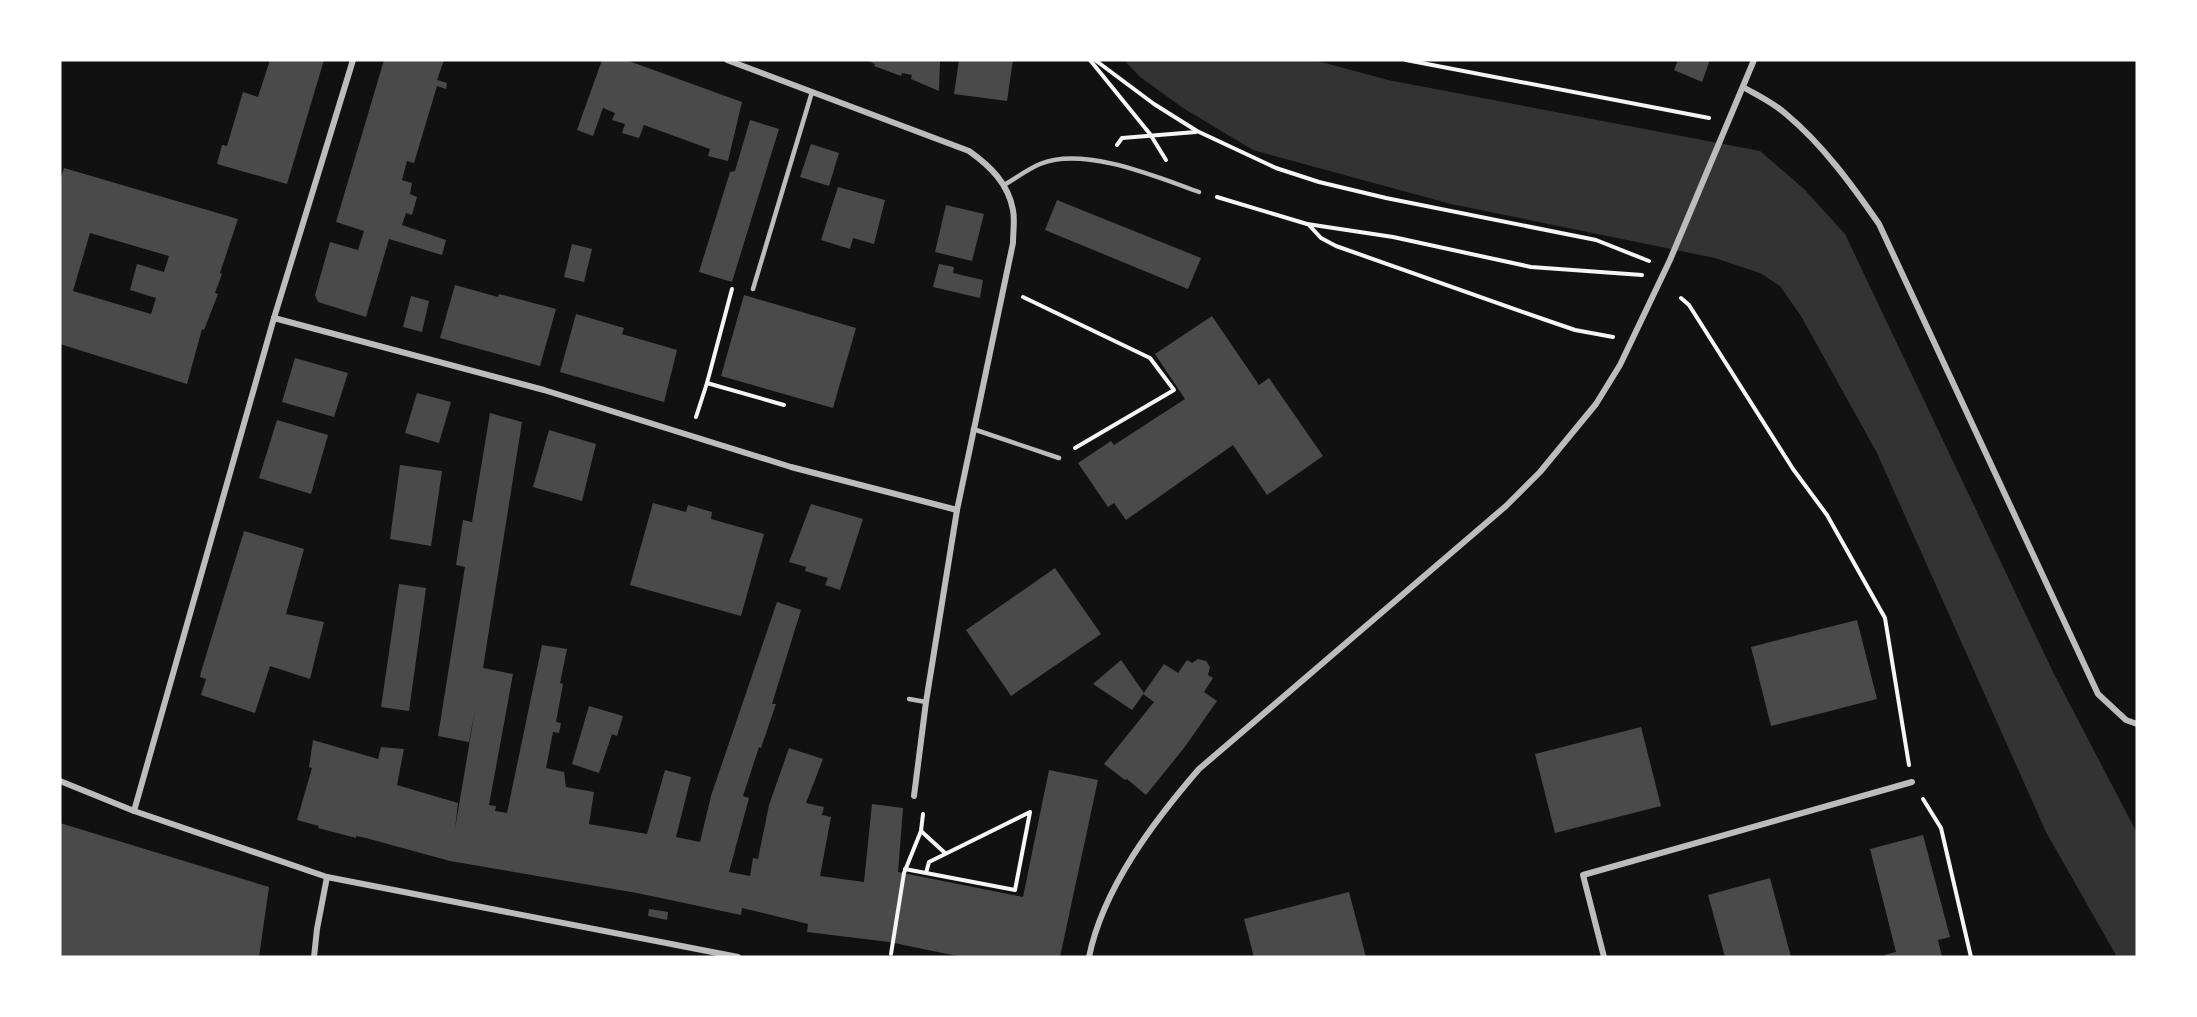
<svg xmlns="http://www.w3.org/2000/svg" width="2197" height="1017" font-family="'PT Sans Narrow',sans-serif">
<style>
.water{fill:#333}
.building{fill:#4a4a4a;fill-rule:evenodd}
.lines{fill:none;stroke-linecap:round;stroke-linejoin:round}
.path{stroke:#f5f5f5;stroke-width:4}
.service{stroke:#bcbcbc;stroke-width:4.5}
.minor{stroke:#bcbcbc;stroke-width:6}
</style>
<rect width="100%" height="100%" fill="#111"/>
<!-- water -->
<polygon class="water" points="1124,60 1314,60 1388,80 1760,151 1804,189 1845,234 2054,674 2137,833 2137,957 2117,957 2046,832 1877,453 1801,316 1780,286 1760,273 1715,258 1451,204 1253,150 1183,108 1139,76"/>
<!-- building -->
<g class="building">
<polygon points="270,60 324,60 287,184 217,164 222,145 227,146 243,92 258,97"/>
<polygon points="384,60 444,60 437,80 447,83 446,89 437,86 414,163 407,161 402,180 412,183 410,194 417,197 412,215 406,213 402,225 446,240 442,255 389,239 366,317 318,302 315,295 330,242 358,250 364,231 336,222"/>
<polygon points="602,60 626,60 742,102 728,161 708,156 710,149 644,125 639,138 622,133 625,124 612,120 615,113 603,108 593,136 577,130"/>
<polygon points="866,60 940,60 939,91 911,79 912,75 902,73 901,76 874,66 875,64"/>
<polygon points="959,60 1013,60 1007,101 954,94"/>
<polygon points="1678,60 1710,60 1702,82 1674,70"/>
<polygon points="750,120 779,129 732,282 699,272 730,172 735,171"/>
<polygon points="811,144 839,153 829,186 800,177"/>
<path d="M64,168L238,219L220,273L222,274L215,293L218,294L204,330L202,329L187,384L60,344V181ZM90,233L169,256L164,272L137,264L130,290L156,298L151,314L73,291Z"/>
<polygon points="838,187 885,200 874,244 853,238 850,249 821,240"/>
<polygon points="1057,200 1201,258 1188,289 1045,230"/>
<polygon points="946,205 984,214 972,261 935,252"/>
<polygon points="572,244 592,249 584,282 564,277"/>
<polygon points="939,264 954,267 953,273 983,280 980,298 933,287"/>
<polygon points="455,285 498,297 499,294 556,309 540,366 440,338"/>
<polygon points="744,295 856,328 833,408 721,376"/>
<polygon points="411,296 429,301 422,332 403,327"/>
<polygon points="576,314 624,328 622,334 677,350 664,402 560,372"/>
<polygon points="1212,316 1259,385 1269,378 1323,456 1267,495 1233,445 1126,520 1114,503 1108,507 1078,463 1111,441 1114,445 1185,399 1155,354"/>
<polygon points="295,358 348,373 334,417 282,402"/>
<polygon points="417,393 451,402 439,443 405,433"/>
<polygon points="490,413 522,422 483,668 513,674 489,805 496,806 495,811 507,813 542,645 567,649 560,683 563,684 556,722 561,723 559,733 553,732 546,768 564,772 566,787 594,792 589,824 647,834 665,770 691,777 676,837 700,842 711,796 777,602 801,610 772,704 776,704 761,748 759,747 743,796 749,798 729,872 750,876 753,858 758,859 769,805 789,748 823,759 806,803 824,807 822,815 831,817 820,876 864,882 872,804 903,808 898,872 1023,897 1049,770 1098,780 1060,957 962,957 889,942 807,932 808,924 742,908 741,915 637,893 450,861 366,838 356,836 356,838 318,828 319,826 297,820 312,768 309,767 313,740 378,759 381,747 404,749 397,785 458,803 455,829 475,710 469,742 438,736 465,567 456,565 463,520 472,522"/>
<polygon points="277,420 328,435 311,494 259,478"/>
<polygon points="549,430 596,444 582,501 533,487"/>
<polygon points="400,465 442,471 431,546 390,539"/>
<polygon points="653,503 686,512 688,505 712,512 711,519 764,534 741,616 630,585"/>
<polygon points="811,504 863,519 840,590 825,585 828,578 805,571 806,567 789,562"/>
<polygon points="244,531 304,549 286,614 324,622 310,679 270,666 255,713 201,695 206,679 200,677 201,672"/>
<polygon points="1055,568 1101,634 1011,696 966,630"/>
<polygon points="399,584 426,588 409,711 381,707"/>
<polygon points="1857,620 1877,699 1771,726 1751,647"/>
<polygon points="1198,659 1206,661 1210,667 1208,675 1213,678 1204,692 1217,701 1184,748 1146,795 1127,779 1125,780 1104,764 1154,702 1143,694 1164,664 1178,673 1187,660 1192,663"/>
<polygon points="1121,660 1144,693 1132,710 1093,684"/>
<polygon points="589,706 623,716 617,736 612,734 599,773 572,764"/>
<polygon points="1641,727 1661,806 1555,833 1535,754"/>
<polygon points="60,823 269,887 259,957 60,957"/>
<polygon points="1923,835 1950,937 1938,940 1942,957 1885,957 1884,955 1896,952 1870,849"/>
<polygon points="1770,878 1791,957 1725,957 1708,895"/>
<polygon points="1349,892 1366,957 1254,957 1244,919"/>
<polygon points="649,909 668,912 667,920 648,916"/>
</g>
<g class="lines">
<!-- path -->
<g class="path">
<polyline points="1090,60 1150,134 1166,160"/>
<polyline points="1095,60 1154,104 1197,131 1276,168 1319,182 1386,198 1596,240 1649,261"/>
<polyline points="1406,60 1709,118"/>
<polyline points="1117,145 1122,138 1196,132"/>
<polyline points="1217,197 1307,224 1393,237 1531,267 1642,275"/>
<polyline points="1308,224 1321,238 1336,246 1543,319 1575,330 1613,337"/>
<polyline points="1023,297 1150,358 1174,390 1075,448"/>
<polyline points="1681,298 1689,305 1793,469 1827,515 1885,618 1909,765"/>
<polyline points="707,383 732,289"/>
<polyline points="696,417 707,383 784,405"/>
<polyline points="1923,799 1941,828 1971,957"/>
<polyline points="921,831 945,853"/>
<polyline points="905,869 1015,890 1030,812 929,862 926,873"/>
<polyline points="891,954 904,873 921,831 923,814"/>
</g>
<!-- service -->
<g class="service">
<path d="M1004,185C1016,178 1028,169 1040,164C1084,146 1157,177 1199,192"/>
<polyline points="753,289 812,92"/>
<polyline points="973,429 1059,458"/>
<polyline points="909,699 926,702"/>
</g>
<!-- minor -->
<g class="minor">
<path d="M727,60L969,151C990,166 1008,183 1013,210C1015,220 1013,232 1013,243L957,510L926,702L914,796"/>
<path d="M1743,87C1757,95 1774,103 1786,114C1823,145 1852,185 1879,224L2098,694L2126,720L2137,724"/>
<polyline points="274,318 544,390 791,467 957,510"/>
<polyline points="60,781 134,811 327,877 738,957"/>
<polyline points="134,811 274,318 353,60"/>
<polyline points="314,957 317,929 327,877"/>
<path d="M1089,957C1103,888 1154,821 1199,769L1506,506L1540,472L1596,404L1620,365L1670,260L1754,60"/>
<polyline points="1604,957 1583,875 1912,782"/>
</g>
</g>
<!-- border -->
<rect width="2197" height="1017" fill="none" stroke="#ffffff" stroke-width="123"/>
</svg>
